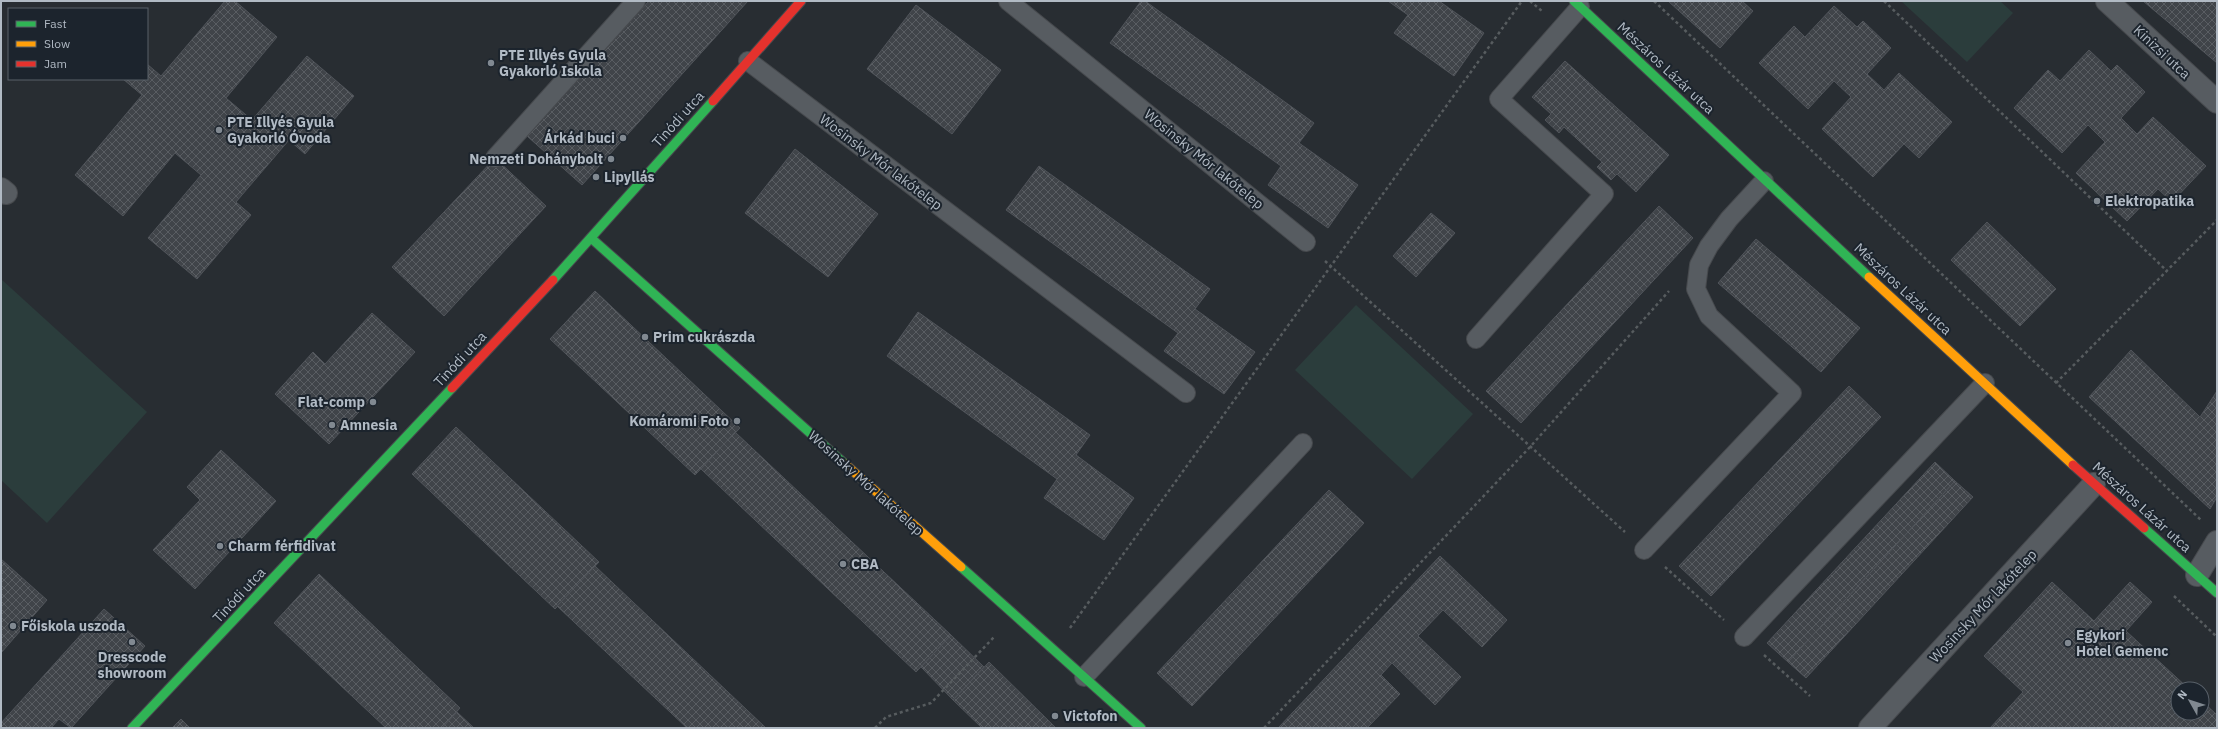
<svg xmlns="http://www.w3.org/2000/svg" width="2218" height="729" font-family="'IBM Plex Sans',sans-serif">
<style>
.pitch{fill:#2b3d3c}
.building{fill:url(#building-cross-hatch);stroke:#50545a}
.lines{fill:none;stroke-linecap:round;stroke-linejoin:round}
.lane-casing{stroke:#46494d;stroke-width:20}
.street-casing{stroke:#46494d;stroke-width:24}
.fast-casing{stroke:#46494d;stroke-width:11}
.slow-casing{stroke:#46494d;stroke-width:11}
.jam-casing{stroke:#46494d;stroke-width:11}
.path{stroke:#575c5f;stroke-width:2.5;stroke-dasharray:3 3;stroke-linecap:butt}
.lane{stroke:#575c61;stroke-width:18}
.street{stroke:#575c61;stroke-width:22}
.fast{stroke:#30b455;stroke-width:9}
.slow{stroke:#ff9f0a;stroke-width:9}
.jam{stroke:#e5322d;stroke-width:9}
.poi-dot{fill:#818991;stroke:#1c242d;stroke-width:1.5}
.labels{text-anchor:middle;dominant-baseline:central;stroke-width:4;stroke-linejoin:round;paint-order:stroke}
.street-label{font-size:14px;fill:#b1bac4;stroke:#1c242d}
.poi-label{font-size:14px;font-weight:bold;fill:#b1bac4;stroke:#1c242d;text-anchor:start}
</style>
<defs>
<pattern id="building-cross-hatch" width="8" height="8" patternUnits="userSpaceOnUse"><rect width="8" height="8" fill="#404449"/><path d="M0 0l8 8M0 8l8-8" fill="none" stroke="#595d62"/></pattern>
</defs>
<rect width="100%" height="100%" fill="#282d32"/>
<!-- pitch -->
<g class="pitch">
<polygon points="1901,1 2000,1 2013,13 1967,62"/>
<polygon points="1,279 147,412 47,523 1,480"/>
<polygon points="1356,305 1473,414 1412,479 1295,370"/>
</g>
<!-- building -->
<g class="building">
<polygon points="225,1 235,1 277,37 226,98 252,120 307,56 354,96 305,154 289,140 236,202 251,215 197,279 148,238 201,175 175,153 123,216 75,175 142,95 123,79 147,79 147,64 161,76"/>
<polygon points="649,1 748,1 582,185 527,136"/>
<polygon points="1141,1 1145,1 1314,123 1299,143 1358,185 1328,228 1268,185 1281,166 1110,43"/>
<polygon points="1388,1 1439,1 1484,33 1454,76 1394,33 1408,15"/>
<polygon points="1668,1 1742,1 1753,11 1720,48"/>
<polygon points="2143,1 2217,1 2217,63"/>
<polygon points="916,5 1001,70 952,134 867,69"/>
<polygon points="1834,6 1857,27 1863,21 1891,48 1867,74 1884,90 1899,73 1952,122 1919,158 1904,144 1873,177 1822,129 1851,97 1834,81 1808,109 1759,63 1794,26 1805,37"/>
<polygon points="2089,50 2111,71 2117,65 2145,92 2121,118 2137,134 2153,117 2206,166 2172,202 2158,189 2127,221 2076,173 2105,142 2088,125 2062,153 2014,108 2048,70 2060,81"/>
<polygon points="1565,61 1669,155 1636,192 1617,174 1611,180 1597,167 1602,162 1564,127 1559,133 1545,120 1551,114 1532,97"/>
<polygon points="795,149 878,214 828,277 745,213"/>
<polygon points="495,158 546,206 444,316 392,267"/>
<polygon points="1039,166 1210,289 1195,309 1255,352 1224,394 1164,351 1178,333 1006,210"/>
<polygon points="1659,206 1693,238 1521,423 1486,391"/>
<polygon points="1431,213 1455,233 1416,277 1393,256"/>
<polygon points="1987,222 2056,289 2020,326 1951,260"/>
<polygon points="1756,239 1860,328 1821,372 1718,283"/>
<polygon points="595,291 740,428 695,475 550,339"/>
<polygon points="918,312 1090,435 1076,455 1134,498 1104,540 1044,498 1057,479 887,356"/>
<polygon points="372,313 415,352 329,444 275,394 313,352 325,364"/>
<polygon points="2131,350 2200,417 2217,391 2217,497 2210,509 2089,397"/>
<polygon points="1849,386 1881,417 1711,596 1679,566"/>
<polygon points="456,427 599,562 555,609 412,474"/>
<polygon points="735,432 951,635 916,672 701,469"/>
<polygon points="221,450 276,501 195,589 153,550 200,500 187,487"/>
<polygon points="1935,462 1955,481 1788,662 1767,643"/>
<polygon points="1955,481 1973,497 1806,678 1788,662"/>
<polygon points="1329,490 1364,523 1192,706 1157,673"/>
<polygon points="1440,556 1507,620 1482,647 1443,610 1418,636 1461,677 1435,705 1392,663 1381,675 1400,694 1367,728 1281,728 1279,727"/>
<polygon points="1,559 47,600 1,653"/>
<polygon points="595,566 766,728 687,728 557,606"/>
<polygon points="319,574 460,708 442,728 386,728 274,623"/>
<polygon points="2052,582 2094,621 2130,582 2152,602 2126,631 2189,689 2178,689 2178,713 2202,713 2202,701 2217,715 2217,728 1990,728 2023,692 1984,656"/>
<polygon points="104,609 145,646 71,728 59,719 51,728 1,728 1,723"/>
<polygon points="951,635 984,667 953,700 921,667"/>
<polygon points="989,662 1056,728 982,728 953,700"/>
<polygon points="457,712 474,728 442,728"/>
<polygon points="181,719 190,728 172,728"/>
</g>
<g class="lines">
<defs>
<g id="lane">
<polyline points="1008,1 1306,242"/>
<polyline points="748,61 1186,393"/>
<polyline points="495,158 636,1"/>
<polyline points="1476,339 1604,194 1499,99 1580,7"/>
<polyline points="1644,550 1792,393 1709,316 1696,289 1699,265 1709,246 1729,219 1764,181"/>
<polyline points="1744,637 1985,383"/>
<polyline points="1084,677 1303,443"/>
</g>
<g id="street">
<polyline points="2107,1 2217,102"/>
<polyline points="1,189 6,193"/>
<polyline points="2197,575 2217,542"/>
<polyline points="1870,728 2094,484"/>
</g>
<g id="fast">
<polyline points="1574,1 1869,277"/>
<polyline points="591,238 845,464"/>
<polyline points="553,280 713,101"/>
<polyline points="2144,528 2217,593"/>
<polyline points="961,567 1141,728"/>
<polyline points="132,728 452,388"/>
</g>
<g id="slow">
<polyline points="1869,277 2073,465"/>
<polyline points="845,464 961,567"/>
</g>
<g id="jam">
<polyline points="713,101 801,1"/>
<polyline points="452,388 553,280"/>
<polyline points="2073,465 2144,528"/>
</g>
</defs>
<!-- lane casing -->
<use href="#lane" class="lane-casing"/>
<!-- street casing -->
<use href="#street" class="street-casing"/>
<!-- fast casing -->
<use href="#fast" class="fast-casing"/>
<!-- slow casing -->
<use href="#slow" class="slow-casing"/>
<!-- jam casing -->
<use href="#jam" class="jam-casing"/>
<!-- path -->
<g class="path">
<polyline points="1530,1 1542,11"/>
<polyline points="1654,1 2201,520"/>
<polyline points="1884,1 2167,271"/>
<polyline points="1325,261 1625,532"/>
<polyline points="2056,383 2217,220"/>
<polyline points="1665,567 1724,620"/>
<polyline points="2174,596 2217,637"/>
<polyline points="1070,628 1522,1"/>
<polyline points="1764,655 1810,696"/>
<polyline points="875,728 886,717 931,703 995,636"/>
<polyline points="1264,728 1530,447 1669,291"/>
</g>
<!-- lane -->
<use href="#lane" class="lane"/>
<!-- street -->
<use href="#street" class="street"/>
<!-- fast -->
<use href="#fast" class="fast"/>
<!-- slow -->
<use href="#slow" class="slow"/>
<!-- jam -->
<use href="#jam" class="jam"/>
</g>
<!-- markers -->
<g class="poi-dot">
<circle cx="491" cy="63" r="4"/>
<circle cx="219" cy="130" r="4"/>
<circle cx="623" cy="138" r="4"/>
<circle cx="611" cy="159" r="4"/>
<circle cx="596" cy="177" r="4"/>
<circle cx="2097" cy="201" r="4"/>
<circle cx="645" cy="337" r="4"/>
<circle cx="373" cy="402" r="4"/>
<circle cx="737" cy="421" r="4"/>
<circle cx="332" cy="425" r="4"/>
<circle cx="220" cy="546" r="4"/>
<circle cx="843" cy="564" r="4"/>
<circle cx="13" cy="626" r="4"/>
<circle cx="132" cy="642" r="4"/>
<circle cx="2068" cy="643" r="4"/>
<circle cx="1055" cy="716" r="4"/>
</g>
<g class="labels">
<!-- street labels -->
<g class="street-label">
<text transform="translate(2162 52) rotate(43)">Kinizsi utca</text>
<text transform="translate(1666 68) rotate(43)">Mészáros Lázár utca</text>
<text transform="translate(678 119) rotate(-48)">Tinódi utca</text>
<text transform="translate(1204 159) rotate(39)">Wosinsky Mór lakótelep</text>
<text transform="translate(881 162) rotate(37)">Wosinsky Mór lakótelep</text>
<text transform="translate(1903 289) rotate(43)">Mészáros Lázár utca</text>
<text transform="translate(460 359) rotate(-47)">Tinódi utca</text>
<text transform="translate(866 483) rotate(42)">Wosinsky Mór lakótelep</text>
<text transform="translate(2142 507) rotate(42)">Mészáros Lázár utca</text>
<text transform="translate(239 595) rotate(-47)">Tinódi utca</text>
<text transform="translate(1983 606) rotate(-47)">Wosinsky Mór lakótelep</text>
</g>
<!-- poi labels -->
<g class="poi-label">
<text x="499" y="55">PTE Illyés Gyula<tspan x="499" dy="16">Gyakorló Iskola</tspan></text>
<text x="227" y="122">PTE Illyés Gyula<tspan x="227" dy="16">Gyakorló Óvoda</tspan></text>
<text x="615" y="138" text-anchor="end">Árkád buci</text>
<text x="603" y="159" text-anchor="end">Nemzeti Dohánybolt</text>
<text x="604" y="177">Lipyllás</text>
<text x="2105" y="201">Elektropatika</text>
<text x="653" y="337">Prim cukrászda</text>
<text x="365" y="402" text-anchor="end">Flat-comp</text>
<text x="729" y="421" text-anchor="end">Komáromi Foto</text>
<text x="340" y="425">Amnesia</text>
<text x="228" y="546">Charm férfidivat</text>
<text x="851" y="564">CBA</text>
<text x="21" y="626">Főiskola uszoda</text>
<text x="2076" y="635">Egykori<tspan x="2076" dy="16">Hotel Gemenc</tspan></text>
<text x="132" y="657" text-anchor="middle">Dresscode<tspan x="132" dy="16">showroom</tspan></text>
<text x="1063" y="716">Victofon</text>
</g>
</g>
<!-- border -->
<rect width="2218" height="729" fill="none" stroke="#b1bac4" stroke-width="4"/>
<!-- legend -->
<rect x="8" y="8" width="140" height="72" fill="#1c242d" stroke="#586069"/>
<rect x="16" y="21" width="20" height="6" fill="#30b455" stroke="#586069"/>
<text x="44" y="28" font-size="12" fill="#b1bac4">Fast</text>
<rect x="16" y="41" width="20" height="6" fill="#ff9f0a" stroke="#586069"/>
<text x="44" y="48" font-size="12" fill="#b1bac4">Slow</text>
<rect x="16" y="61" width="20" height="6" fill="#e5322d" stroke="#586069"/>
<text x="44" y="68" font-size="12" fill="#b1bac4">Jam</text>
<!-- north arrow -->
<g transform="translate(2190 701) rotate(309)"><circle r="19" fill="#1c242d" stroke="#586069"/>
<path d="M0-3L7 15L0 10L-7 15Z" fill="#818991"/>
<text y="-6" font-size="11" font-weight="bold" text-anchor="middle" fill="#b1bac4">N</text>
</g>
</svg>
